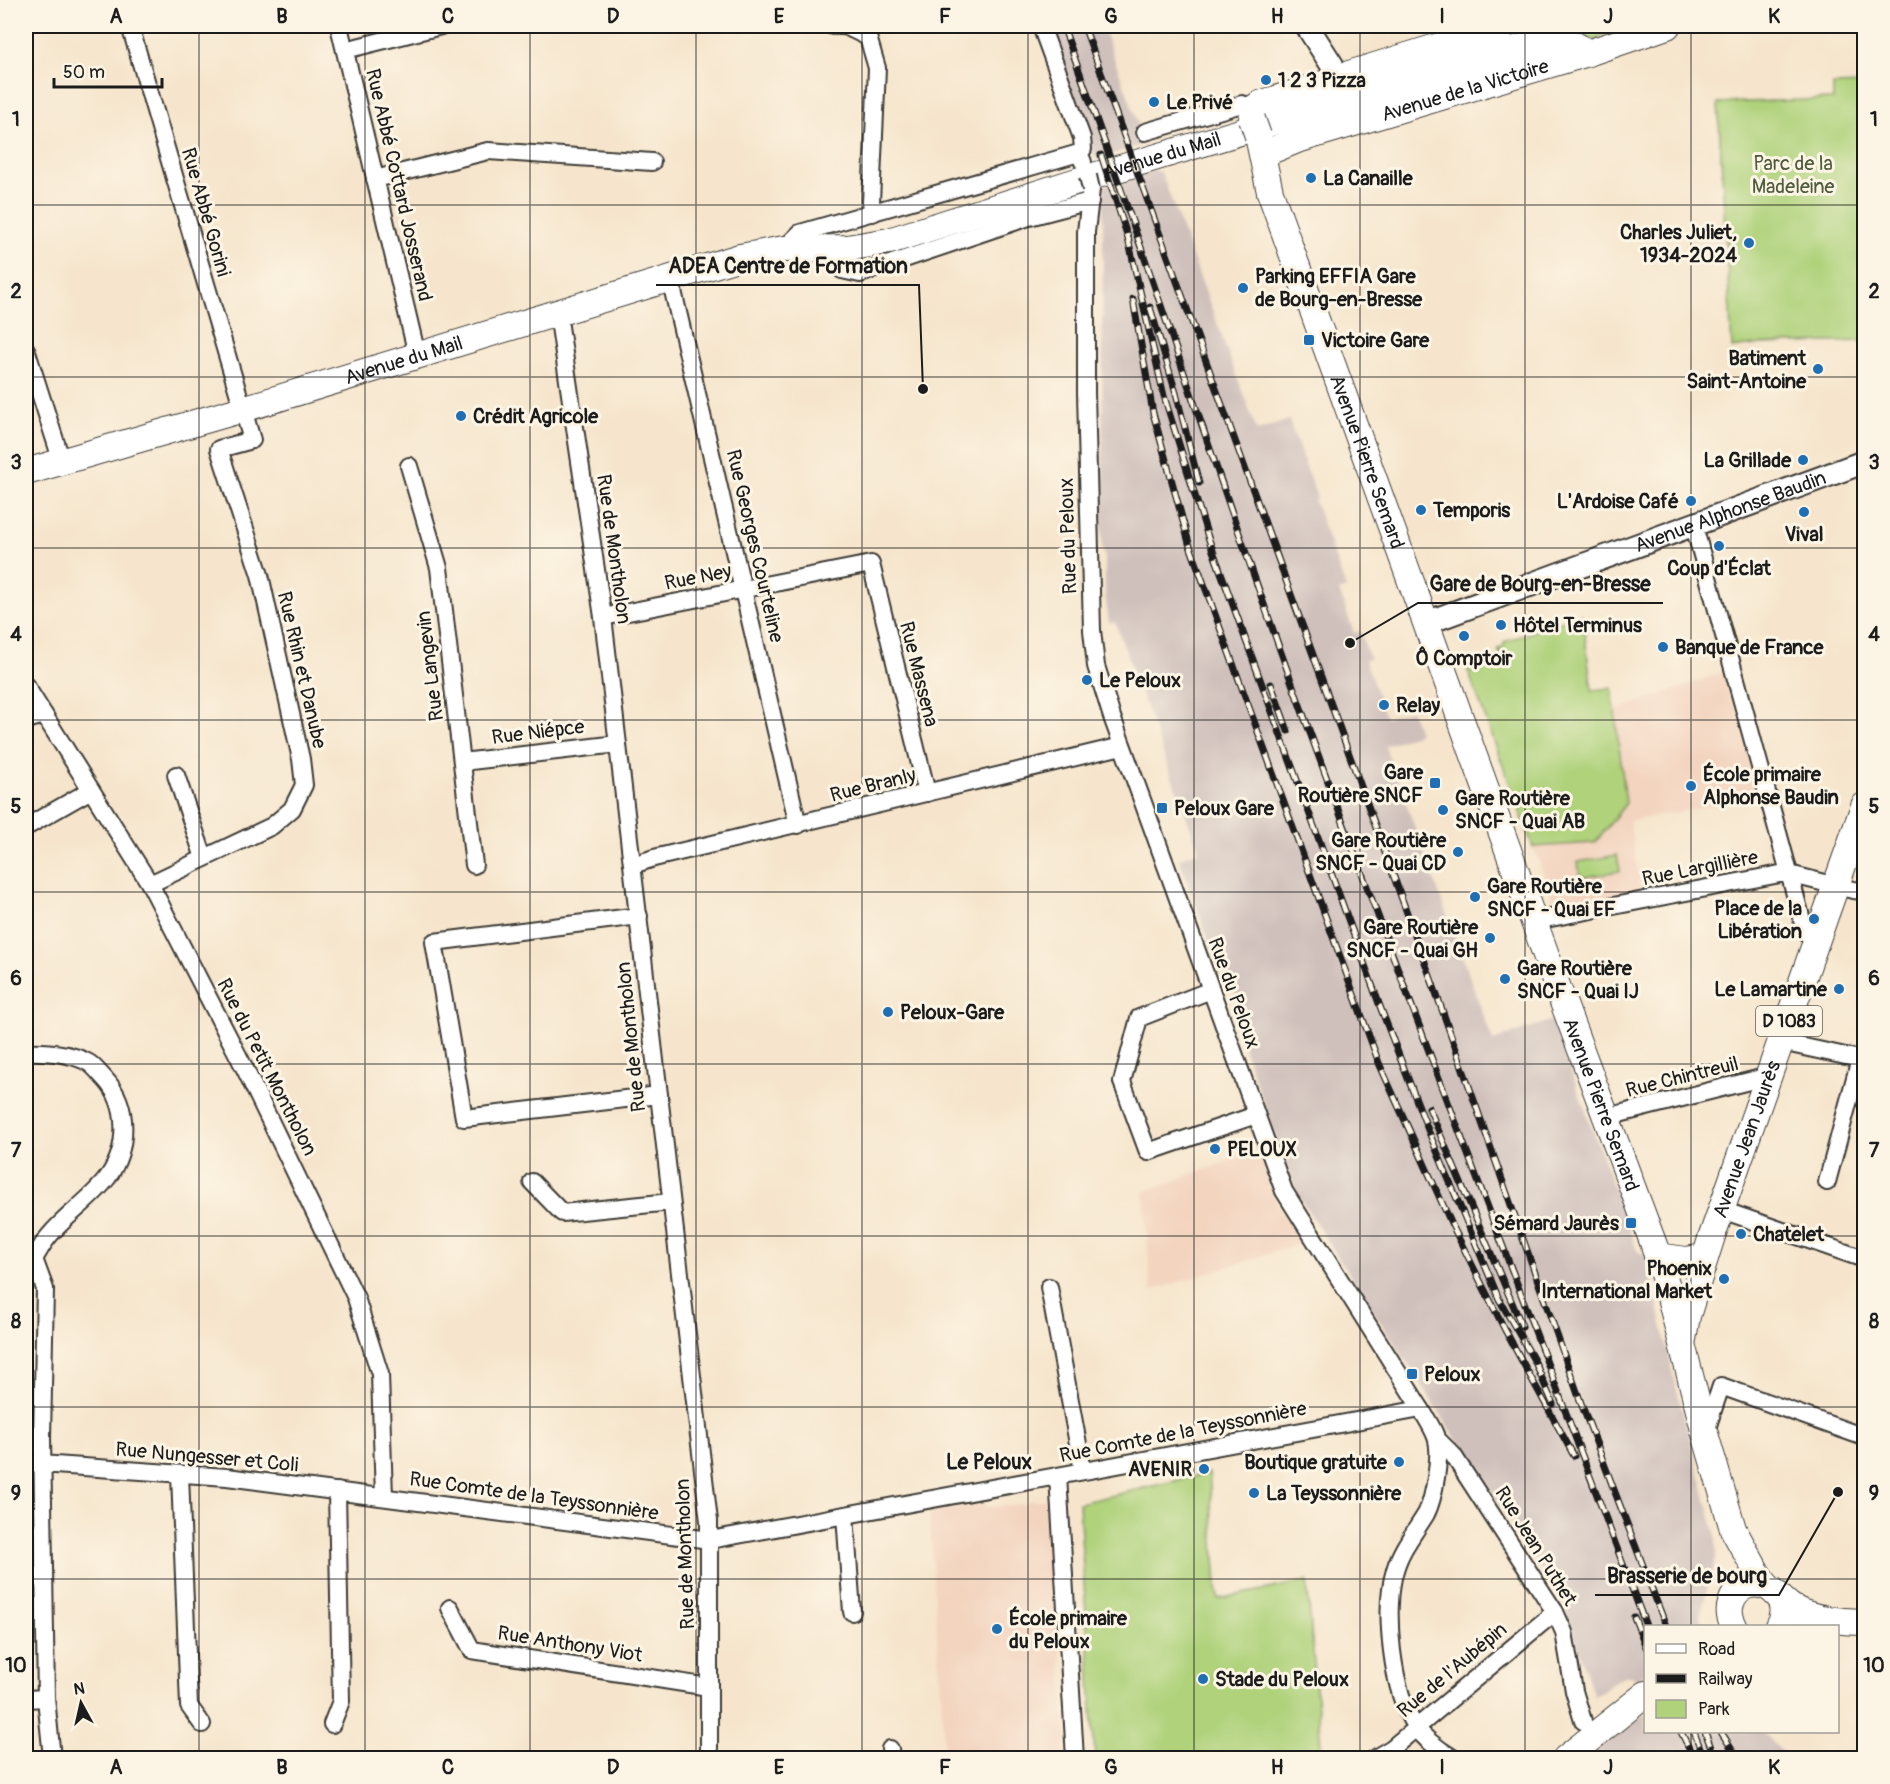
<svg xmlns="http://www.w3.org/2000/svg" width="1890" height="1784" font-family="Pangolin,sans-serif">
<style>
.built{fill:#f3d4bf}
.industrial{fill:#cfc0bb}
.green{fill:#afd27a;stroke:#66774b;stroke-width:1.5}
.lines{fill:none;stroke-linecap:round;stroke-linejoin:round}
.street-casing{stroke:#3d3a36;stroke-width:20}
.secondary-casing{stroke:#3d3a36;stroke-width:26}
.primary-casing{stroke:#3d3a36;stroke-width:28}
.street{stroke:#fff;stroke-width:16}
.secondary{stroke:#fff;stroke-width:22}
.primary{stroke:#fff;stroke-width:26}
.rail-casing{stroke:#1c1c1c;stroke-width:7}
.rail{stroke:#fcf5e5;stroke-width:4.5;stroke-dasharray:14;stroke-linecap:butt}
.street-bridge-casing{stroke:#3d3a36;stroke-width:20;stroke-linecap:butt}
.primary-bridge-casing{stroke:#3d3a36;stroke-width:28;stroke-linecap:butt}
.street-bridge{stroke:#fff;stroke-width:16}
.primary-bridge{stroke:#fff;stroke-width:26}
.grid{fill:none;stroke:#1c1c1c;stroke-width:1.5;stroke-opacity:0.55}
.poi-dot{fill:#1f6fb2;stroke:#fcf5e5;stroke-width:2}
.labels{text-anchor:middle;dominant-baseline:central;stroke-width:6;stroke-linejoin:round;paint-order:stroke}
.shield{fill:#fcf5e5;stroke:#5f5d58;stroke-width:1.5}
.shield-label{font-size:18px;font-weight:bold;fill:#1c1c1c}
.poi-label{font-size:20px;font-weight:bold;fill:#1c1c1c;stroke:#fcf5e5;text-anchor:start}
.street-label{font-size:20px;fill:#1c1c1c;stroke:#fcf5e5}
.park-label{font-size:20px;fill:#4f5c3d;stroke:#fcf5e5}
.neighbourhood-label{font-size:21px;font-weight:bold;fill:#1c1c1c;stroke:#fcf5e5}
.leader{fill:none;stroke:#1c1c1c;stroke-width:2}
.callout-dot{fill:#1c1c1c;stroke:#fcf5e5;stroke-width:2}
.callout-label{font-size:21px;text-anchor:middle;font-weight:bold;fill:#1c1c1c;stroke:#fcf5e5;stroke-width:6;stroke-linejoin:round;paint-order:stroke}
.neatline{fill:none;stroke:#1c1c1c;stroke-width:2}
.grid-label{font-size:20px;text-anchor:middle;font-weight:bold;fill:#1c1c1c}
</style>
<rect width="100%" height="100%" fill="#fcf5e5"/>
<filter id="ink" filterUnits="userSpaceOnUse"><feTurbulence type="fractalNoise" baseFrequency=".0167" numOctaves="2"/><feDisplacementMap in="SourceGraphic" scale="12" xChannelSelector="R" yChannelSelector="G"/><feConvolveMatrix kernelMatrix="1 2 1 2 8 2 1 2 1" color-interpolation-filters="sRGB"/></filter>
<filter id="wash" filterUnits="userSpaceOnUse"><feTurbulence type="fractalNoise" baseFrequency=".008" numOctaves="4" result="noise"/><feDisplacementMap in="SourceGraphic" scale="24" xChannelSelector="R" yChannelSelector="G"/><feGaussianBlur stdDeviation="1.35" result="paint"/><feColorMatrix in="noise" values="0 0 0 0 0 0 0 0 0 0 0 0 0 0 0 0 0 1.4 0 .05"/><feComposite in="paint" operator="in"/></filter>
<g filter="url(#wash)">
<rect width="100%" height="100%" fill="#f6e5cc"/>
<!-- built -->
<g class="built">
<polygon points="1726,671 1761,797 1629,821 1641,892 1565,907 1553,899 1533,847 1595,843 1626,803 1615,711"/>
<polygon points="1258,1150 1278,1205 1303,1243 1151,1291 1144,1192"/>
<polygon points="1053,1499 1055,1529 1052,1530 1067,1743 1065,1743 1066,1758 945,1758 929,1511 985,1503 985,1507 1027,1504 1027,1501"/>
</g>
<!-- industrial -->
<g class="industrial">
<polygon points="1047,26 1102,26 1146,144 1095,159"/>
<polygon points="1154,170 1161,172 1257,431 1289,420 1317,498 1314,500 1346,588 1339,591 1354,633 1360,631 1367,651 1370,658 1365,660 1386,718 1411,710 1419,733 1385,746 1493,1041 1552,1020 1637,1251 1647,1256 1674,1380 1716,1536 1716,1559 1700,1615 1702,1626 1646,1626 1645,1674 1638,1680 1630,1676 1623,1676 1594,1696 1563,1603 1296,1192 1235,1025 1244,1017 1225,965 1217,963 1179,859 1199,851 1115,622 1109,623 1105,593 1105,558 1102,545 1103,185"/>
<polygon points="1645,1713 1646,1732 1763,1732 1788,1758 1590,1758 1611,1735"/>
</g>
<!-- green -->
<g class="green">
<polygon points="1580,26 1619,26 1612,27 1597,40 1565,34"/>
<polygon points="1864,84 1864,341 1762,344 1732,348 1718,103 1833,99 1833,85"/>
<polygon points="1582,614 1592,690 1612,688 1626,803 1595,843 1533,847 1467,668 1501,656 1498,649 1504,647 1504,642"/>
<polygon points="1617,855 1620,871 1580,878 1578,862"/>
<polygon points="1209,1473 1218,1599 1307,1581 1322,1758 1095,1758 1079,1503"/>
</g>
</g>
<g filter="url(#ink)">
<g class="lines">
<defs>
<g id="street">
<polyline points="130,26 252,440 219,449 260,575 301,759 304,785 292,809 272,826 150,884"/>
<polyline points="339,26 417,355"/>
<polyline points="832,26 845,26 868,37 877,68 871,202 873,213"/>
<polyline points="1041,26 1082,138 1083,149 1079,153 1083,162"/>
<polyline points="345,50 441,26"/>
<polyline points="1145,132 1242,104 1254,108"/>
<polyline points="375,179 488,151 652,162"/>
<path d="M1091,189L1086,232V393L1092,630L1096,666L1112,717L1284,1191L1421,1409C1426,1418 1433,1428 1436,1437C1442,1453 1434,1499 1426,1514C1415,1532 1401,1549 1395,1570C1383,1609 1392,1692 1415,1726C1425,1740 1438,1749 1453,1758"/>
<polyline points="784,249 800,233 1079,153"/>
<polyline points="816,249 842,270 860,274 1029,217 1090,201"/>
<polyline points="670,278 798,825"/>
<polyline points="558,313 603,617 709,1521 709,1758"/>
<polyline points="26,349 62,462"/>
<polyline points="409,466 439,568 474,865"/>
<polyline points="1694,526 1805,931 1808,935 1818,941"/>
<polyline points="603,617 871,564 927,793"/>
<polyline points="26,686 150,884 245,1069 356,1298 380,1374 384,1497"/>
<polyline points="26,720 44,715"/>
<polyline points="462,762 618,744"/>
<polyline points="176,775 204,858"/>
<polyline points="26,827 91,790"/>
<polyline points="633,865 654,858 1122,746"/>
<polyline points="639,916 434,942 464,1118 659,1095"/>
<polyline points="1535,921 1780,874 1789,874 1853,890 1864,891"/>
<polyline points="1211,990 1139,1018 1122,1082 1148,1152 1256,1115"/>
<polyline points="1781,1042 1864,1060"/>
<path d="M26,1052C44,1051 72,1053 89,1063C95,1067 100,1074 105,1079C130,1106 128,1149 108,1177C92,1199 66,1215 49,1236C43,1243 39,1251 34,1259L45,1289L42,1437L46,1698L52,1758"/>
<polyline points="1607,1117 1769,1076"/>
<polyline points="532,1182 562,1213 671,1202"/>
<polyline points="1827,1182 1860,1059"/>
<polyline points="1722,1210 1864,1259"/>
<polyline points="1049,1287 1083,1471"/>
<polyline points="1706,1431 1721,1386 1864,1437"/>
<polyline points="1437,1439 1453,1455 1555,1612 1564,1632 1574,1691 1583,1721"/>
<polyline points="26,1463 227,1477 710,1540 1421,1409"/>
<polyline points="180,1474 189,1706 202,1724"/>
<polyline points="1058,1476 1075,1758"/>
<polyline points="845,1515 852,1612"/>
<polyline points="450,1608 472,1650 709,1687"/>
<polyline points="26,1699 46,1698"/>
<polyline points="332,1724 341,1701 337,1491"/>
<polyline points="890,1749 891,1758"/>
<polyline points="1375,1758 1392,1748 1555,1612"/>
</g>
<g id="secondary">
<polyline points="1307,26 1332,65 1336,80"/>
<path id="s1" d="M1426,623L1864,462"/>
</g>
<g id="primary">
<polyline points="1252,119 1254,108 1260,104 1336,80 1349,74 1504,26"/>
<path id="s2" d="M1258,136L1270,192L1563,1002L1654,1245L1669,1293L1705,1434L1733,1529L1759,1576L1768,1587"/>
<path id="s3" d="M1263,154L1297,140L1588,53L1667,26"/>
<path id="s4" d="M26,472L243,409L740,257L784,249L847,248L889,241L1074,182L1539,42C1564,41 1567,38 1588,53"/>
<polyline points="1657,1256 1686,1260 1698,1258"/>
<path id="s5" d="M1683,1339L1687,1316L1712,1236L1864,806"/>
<path d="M1774,1592C1780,1597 1786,1604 1793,1608C1812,1619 1843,1622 1864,1622"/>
<path d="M1734,1626C1730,1619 1728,1612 1731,1603C1742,1567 1800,1589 1779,1626"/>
<polyline points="1566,1758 1646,1694"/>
</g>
</defs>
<!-- street casing -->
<use href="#street" class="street-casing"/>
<!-- secondary casing -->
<use href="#secondary" class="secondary-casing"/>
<!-- primary casing -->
<use href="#primary" class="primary-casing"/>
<!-- street -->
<use href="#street" class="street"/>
<!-- secondary -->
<use href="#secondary" class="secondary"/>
<!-- primary -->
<use href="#primary" class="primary"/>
<defs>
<g id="rail">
<path d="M1063,26C1144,248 1216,474 1297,697C1410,1008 1531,1316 1646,1626"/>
<polyline points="1084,26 1434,987 1581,1403 1666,1626"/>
<polyline points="1101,155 1129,241"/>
<polyline points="1127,234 1164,396 1208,537 1381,1009 1428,1130 1499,1299 1535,1362 1553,1404"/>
<polyline points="1133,299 1153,413 1189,543 1379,1063 1452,1225 1505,1330 1574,1456"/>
<polyline points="1150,307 1176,393 1199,483"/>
<polyline points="1271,684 1288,731"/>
<polyline points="1429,1108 1522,1326"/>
<polyline points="1634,1617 1646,1647"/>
<polyline points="1681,1732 1694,1758"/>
<polyline points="1694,1732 1704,1758"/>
<polyline points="1705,1732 1715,1758"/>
<polyline points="1721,1732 1738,1758"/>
</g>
</defs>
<!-- rail casing -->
<use href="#rail" class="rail-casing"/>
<!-- rail -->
<use href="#rail" class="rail"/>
<defs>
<polyline id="street-bridge" points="1088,176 1091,189"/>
<polyline id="primary-bridge" points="1252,119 1258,136"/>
</defs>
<!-- street-bridge casing -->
<use href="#street-bridge" class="street-bridge-casing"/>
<!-- primary-bridge casing -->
<use href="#primary-bridge" class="primary-bridge-casing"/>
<!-- street-bridge -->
<use href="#street-bridge" class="street-bridge"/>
<!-- primary-bridge -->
<use href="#primary-bridge" class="primary-bridge"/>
</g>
</g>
<!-- grid -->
<path class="grid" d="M199,26V1758M365,26V1758M530,26V1758M696,26V1758M862,26V1758M1028,26V1758M1194,26V1758M1360,26V1758M1525,26V1758M1691,26V1626M26,205H1864M26,377H1864M26,548H1864M26,720H1864M26,892H1864M26,1064H1864M26,1236H1864M26,1407H1864M26,1579H1864M1691,1732V1758"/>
<!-- markers -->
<g class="poi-dot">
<circle cx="1266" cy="80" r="6"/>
<circle cx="1154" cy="102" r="6"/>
<circle cx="1311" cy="178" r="6"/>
<circle cx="1749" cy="243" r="6"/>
<circle cx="1243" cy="288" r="6"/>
<rect x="1303" y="334" width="12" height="12" rx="3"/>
<circle cx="1818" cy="369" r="6"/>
<circle cx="461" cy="416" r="6"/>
<circle cx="1803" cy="460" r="6"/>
<circle cx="1691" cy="501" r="6"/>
<circle cx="1421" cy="510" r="6"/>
<circle cx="1804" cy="512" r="6"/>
<circle cx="1719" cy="546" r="6"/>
<circle cx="1501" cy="625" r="6"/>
<circle cx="1464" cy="636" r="6"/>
<circle cx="1663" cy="647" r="6"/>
<circle cx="1087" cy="680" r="6"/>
<circle cx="1384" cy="705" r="6"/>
<rect x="1429" y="777" width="12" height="12" rx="3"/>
<circle cx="1691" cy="786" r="6"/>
<rect x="1156" y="802" width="12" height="12" rx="3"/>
<circle cx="1443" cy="810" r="6"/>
<circle cx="1458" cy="852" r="6"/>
<circle cx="1475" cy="897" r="6"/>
<circle cx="1814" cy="919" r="6"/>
<circle cx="1490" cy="938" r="6"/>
<circle cx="1505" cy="979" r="6"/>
<circle cx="1839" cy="989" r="6"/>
<circle cx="888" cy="1012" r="6"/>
<circle cx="1215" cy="1149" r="6"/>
<rect x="1625" y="1217" width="12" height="12" rx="3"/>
<circle cx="1741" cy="1234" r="6"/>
<circle cx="1724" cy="1279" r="6"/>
<rect x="1406" y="1368" width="12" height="12" rx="3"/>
<circle cx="1399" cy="1462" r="6"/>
<circle cx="1204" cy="1469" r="6"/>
<circle cx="1254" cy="1493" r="6"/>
<circle cx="997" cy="1629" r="6"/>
<circle cx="1203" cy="1679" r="6"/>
</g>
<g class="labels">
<!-- shield labels -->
<rect class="shield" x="1756" y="1006" width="66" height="30" rx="4.5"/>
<g class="shield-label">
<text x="1789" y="1021">D 1083</text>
</g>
<!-- poi labels -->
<g class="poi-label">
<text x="1278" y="80">1 2 3 Pizza</text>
<text x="1166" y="102">Le Privé</text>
<text x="1323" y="178">La Canaille</text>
<text x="1737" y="232" text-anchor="end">Charles Juliet,<tspan x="1737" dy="23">1934-2024</tspan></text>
<text x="1255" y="276">Parking EFFIA Gare<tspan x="1255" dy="23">de Bourg-en-Bresse</tspan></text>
<text x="1321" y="340">Victoire Gare</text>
<text x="1806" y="358" text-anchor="end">Batiment<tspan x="1806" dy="23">Saint-Antoine</tspan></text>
<text x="473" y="416">Crédit Agricole</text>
<text x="1791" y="460" text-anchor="end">La Grillade</text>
<text x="1679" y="501" text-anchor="end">L'Ardoise Café</text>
<text x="1433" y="510">Temporis</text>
<text x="1804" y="534" text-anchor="middle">Vival</text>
<text x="1719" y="568" text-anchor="middle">Coup d'Éclat</text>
<text x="1513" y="625">Hôtel Terminus</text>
<text x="1675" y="647">Banque de France</text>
<text x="1464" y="658" text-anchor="middle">Ô Comptoir</text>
<text x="1099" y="680">Le Peloux</text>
<text x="1396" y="705">Relay</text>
<text x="1423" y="772" text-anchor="end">Gare<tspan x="1423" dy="23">Routière SNCF</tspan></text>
<text x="1703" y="774">École primaire<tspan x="1703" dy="23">Alphonse Baudin</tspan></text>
<text x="1455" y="798">Gare Routière<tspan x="1455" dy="23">SNCF - Quai AB</tspan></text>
<text x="1174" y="808">Peloux Gare</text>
<text x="1446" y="840" text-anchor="end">Gare Routière<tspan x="1446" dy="23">SNCF - Quai CD</tspan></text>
<text x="1487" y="886">Gare Routière<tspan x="1487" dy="23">SNCF - Quai EF</tspan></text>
<text x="1802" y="908" text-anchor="end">Place de la<tspan x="1802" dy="23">Libération</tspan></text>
<text x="1478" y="927" text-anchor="end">Gare Routière<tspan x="1478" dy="23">SNCF - Quai GH</tspan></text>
<text x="1517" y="968">Gare Routière<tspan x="1517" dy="23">SNCF - Quai IJ</tspan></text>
<text x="1827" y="989" text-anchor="end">Le Lamartine</text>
<text x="900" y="1012">Peloux-Gare</text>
<text x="1227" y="1149">PELOUX</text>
<text x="1619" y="1223" text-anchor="end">Sémard Jaurès</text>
<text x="1753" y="1234">Chatelet</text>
<text x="1712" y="1268" text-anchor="end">Phoenix<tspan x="1712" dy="23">International Market</tspan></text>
<text x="1424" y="1374">Peloux</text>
<text x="1387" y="1462" text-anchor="end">Boutique gratuite</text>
<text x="1192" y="1469" text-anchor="end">AVENIR</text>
<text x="1266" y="1493">La Teyssonnière</text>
<text x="1009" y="1618">École primaire<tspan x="1009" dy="23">du Peloux</tspan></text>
<text x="1215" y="1679">Stade du Peloux</text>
</g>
<!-- street labels -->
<g class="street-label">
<text stroke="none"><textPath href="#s3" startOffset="212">Avenue de la Victoire</textPath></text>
<text stroke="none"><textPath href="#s4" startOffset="1182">Avenue du Mail</textPath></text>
<text transform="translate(399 185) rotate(77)">Rue Abbé Cottard Josserand</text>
<text transform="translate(206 212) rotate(74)">Rue Abbé Gorini</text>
<text stroke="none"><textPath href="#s4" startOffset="394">Avenue du Mail</textPath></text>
<text stroke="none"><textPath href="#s2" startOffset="344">Avenue Pierre Semard</textPath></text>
<text stroke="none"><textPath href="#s1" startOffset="324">Avenue Alphonse Baudin</textPath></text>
<text transform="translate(1068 536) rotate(-92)">Rue du Peloux</text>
<text transform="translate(755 546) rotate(77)">Rue Georges Courteline</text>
<text transform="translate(614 549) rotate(82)">Rue de Montholon</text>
<text transform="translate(698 577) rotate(-11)">Rue Ney</text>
<text transform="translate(430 666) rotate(-97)">Rue Langevin</text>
<text transform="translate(302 670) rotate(77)">Rue Rhin et Danube</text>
<text transform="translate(919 674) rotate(76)">Rue Massena</text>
<text transform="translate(538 732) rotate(-7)">Rue Niépce</text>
<text transform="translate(873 785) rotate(-14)">Rue Branly</text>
<text transform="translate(1700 868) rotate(-11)">Rue Largillière</text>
<text transform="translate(1234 993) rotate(70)">Rue du Peloux</text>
<text transform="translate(631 1037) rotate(-96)">Rue de Montholon</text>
<text transform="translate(267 1067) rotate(63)">Rue du Petit Montholon</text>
<text transform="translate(1682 1077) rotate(-14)">Rue Chintreuil</text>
<text stroke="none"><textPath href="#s2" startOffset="1028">Avenue Pierre Semard</textPath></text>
<text stroke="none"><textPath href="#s5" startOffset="210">Avenue Jean Jaurès</textPath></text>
<text transform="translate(1183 1432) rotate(-11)">Rue Comte de la Teyssonnière</text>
<text transform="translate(207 1457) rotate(5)">Rue Nungesser et Coli</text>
<text transform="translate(534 1496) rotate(8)">Rue Comte de la Teyssonnière</text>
<text transform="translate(1536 1546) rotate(58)">Rue Jean Puthet</text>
<text transform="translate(685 1554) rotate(-92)">Rue de Montholon</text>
<text transform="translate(570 1644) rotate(9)">Rue Anthony Viot</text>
<text transform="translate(1452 1670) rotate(-40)">Rue de l'Aubépin</text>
</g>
<!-- park labels -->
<g class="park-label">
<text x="1793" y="163">Parc de la<tspan x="1793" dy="23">Madeleine</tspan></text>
</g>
<!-- neighbourhood labels -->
<g class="neighbourhood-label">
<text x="989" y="1462">Le Peloux</text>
</g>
</g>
<!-- callouts -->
<path class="leader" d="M923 389L919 285H656M1350 643L1418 603H1663M1838 1492L1779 1595H1595"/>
<g class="callout-dot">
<circle cx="923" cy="389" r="6"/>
<circle cx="1350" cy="643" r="6"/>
<circle cx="1838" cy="1492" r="6"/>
</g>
<g class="callout-label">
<text x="788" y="273">ADEA Centre de Formation</text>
<text x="1540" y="591">Gare de Bourg-en-Bresse</text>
<text x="1687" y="1583">Brasserie de bourg</text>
</g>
<!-- margin -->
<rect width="1890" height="1784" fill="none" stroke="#fcf5e5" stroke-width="66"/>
<!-- legend -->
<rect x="1644" y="1625" width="195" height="108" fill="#fcf5e5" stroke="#a29e95" stroke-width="1.5"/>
<rect x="1656" y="1644" width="30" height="9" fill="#ffffff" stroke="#a29e95" stroke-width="1.5"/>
<text x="1698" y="1655" font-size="18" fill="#1c1c1c">Road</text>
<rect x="1656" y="1674" width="30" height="9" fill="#1c1c1c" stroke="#a29e95" stroke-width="1.5"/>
<text x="1698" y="1685" font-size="18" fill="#1c1c1c">Railway</text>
<rect x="1656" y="1700" width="30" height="18" fill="#afd27a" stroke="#a29e95" stroke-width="1.5"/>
<text x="1698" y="1715" font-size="18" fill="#1c1c1c">Park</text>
<!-- north arrow -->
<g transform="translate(81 1703) rotate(352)" stroke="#fcf5e5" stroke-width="4.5" paint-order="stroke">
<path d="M0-4.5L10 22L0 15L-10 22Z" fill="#1c1c1c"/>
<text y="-9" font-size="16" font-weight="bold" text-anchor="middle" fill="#1c1c1c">N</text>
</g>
<!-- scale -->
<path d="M54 78v9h108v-9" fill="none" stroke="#1c1c1c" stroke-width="3"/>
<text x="63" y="78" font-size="18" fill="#1c1c1c" stroke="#fcf5e5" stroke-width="4.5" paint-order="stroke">50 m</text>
<rect x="33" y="33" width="1824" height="1718" class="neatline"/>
<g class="grid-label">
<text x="116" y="23">A</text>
<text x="282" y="23">B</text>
<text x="448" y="23">C</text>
<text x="613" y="23">D</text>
<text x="779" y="23">E</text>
<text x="945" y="23">F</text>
<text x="1111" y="23">G</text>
<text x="1277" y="23">H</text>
<text x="1442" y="23">I</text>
<text x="1608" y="23">J</text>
<text x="1774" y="23">K</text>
<text x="16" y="126">1</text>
<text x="1874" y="126">1</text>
<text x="16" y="298">2</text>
<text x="1874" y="298">2</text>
<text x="16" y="469">3</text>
<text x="1874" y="469">3</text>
<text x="16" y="641">4</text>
<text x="1874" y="641">4</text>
<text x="16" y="813">5</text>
<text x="1874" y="813">5</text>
<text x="16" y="985">6</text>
<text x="1874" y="985">6</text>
<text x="16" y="1157">7</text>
<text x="1874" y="1157">7</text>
<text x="16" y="1328">8</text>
<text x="1874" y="1328">8</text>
<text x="16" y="1500">9</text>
<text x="1874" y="1500">9</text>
<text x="16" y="1672">10</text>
<text x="1874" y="1672">10</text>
<text x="116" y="1774">A</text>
<text x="282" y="1774">B</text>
<text x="448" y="1774">C</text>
<text x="613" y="1774">D</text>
<text x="779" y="1774">E</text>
<text x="945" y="1774">F</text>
<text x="1111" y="1774">G</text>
<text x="1277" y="1774">H</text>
<text x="1442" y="1774">I</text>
<text x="1608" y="1774">J</text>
<text x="1774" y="1774">K</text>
</g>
</svg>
